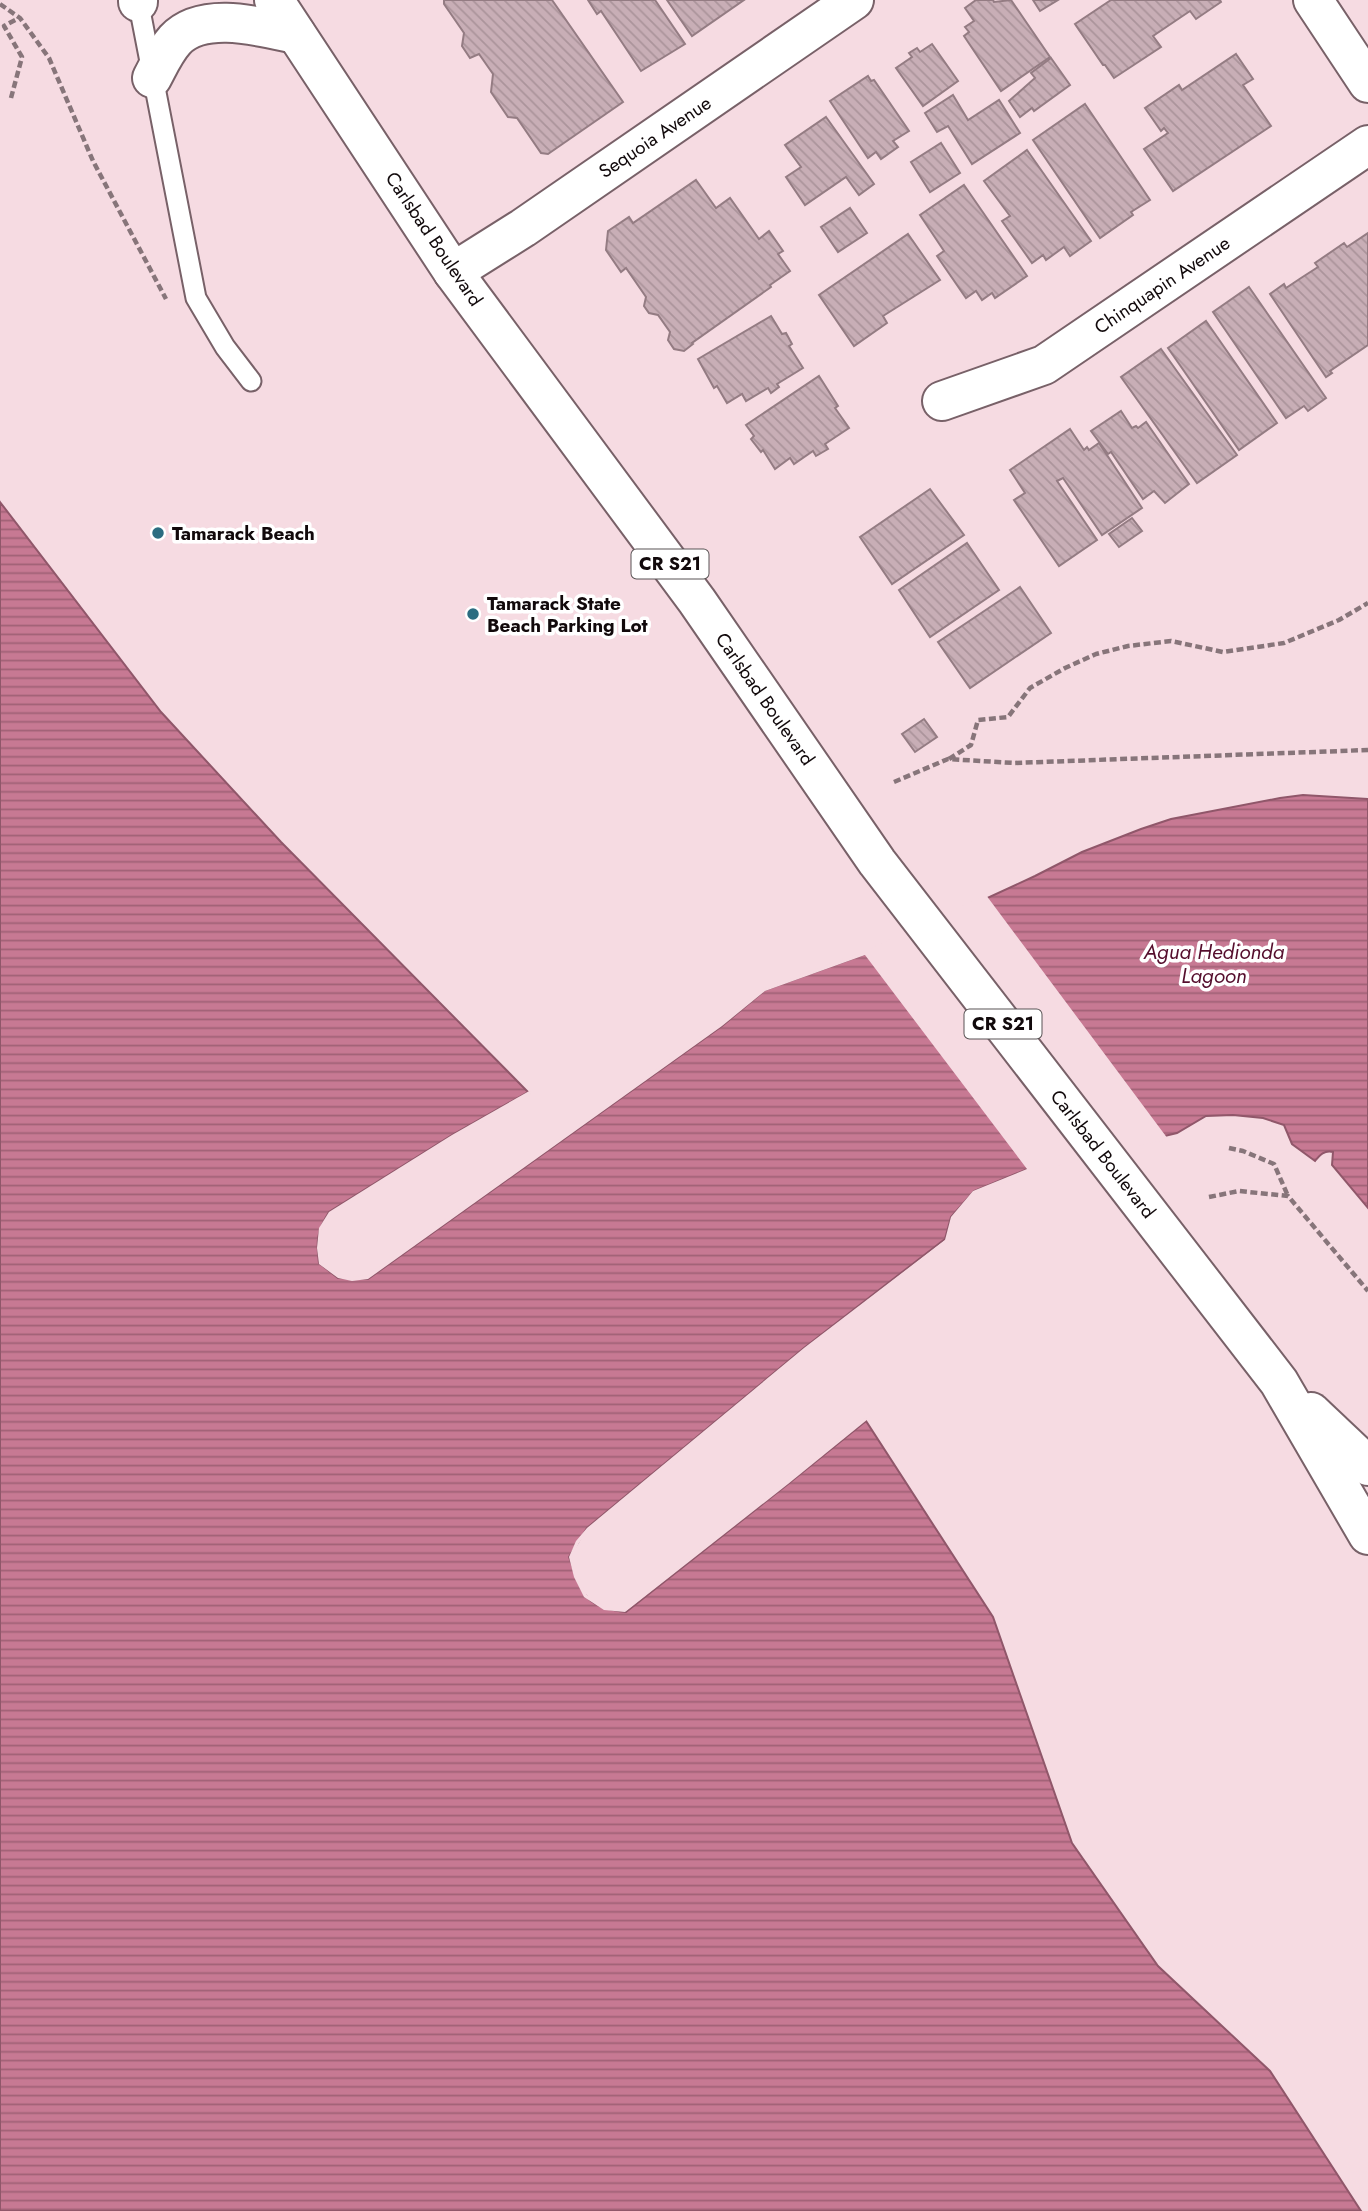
<svg xmlns="http://www.w3.org/2000/svg" width="1368" height="2211" font-family="Jost,sans-serif">
<style>
.water{fill:url(#water-rules);stroke:#90576a;stroke-width:2}
.pier{fill:#f6dbe2}
.building{fill:url(#building-back-hatch);stroke:#947c83;stroke-width:2}
.lines{fill:none;stroke-linecap:round;stroke-linejoin:round}
.lane-casing{stroke:#786168;stroke-width:23}
.street-casing{stroke:#786168;stroke-width:42}
.secondary-casing{stroke:#786168;stroke-width:42}
.primary-casing{stroke:#786168;stroke-width:42}
.path{stroke:#87757a;stroke-width:4.5;stroke-dasharray:7 3.5;stroke-linecap:butt}
.lane{stroke:#fff;stroke-width:19}
.street{stroke:#fff;stroke-width:38}
.secondary{stroke:#fff;stroke-width:38}
.primary{stroke:#fff;stroke-width:38}
.poi-dot{fill:#2b6c80;stroke:#fff;stroke-width:2.5}
.labels{text-anchor:middle;dominant-baseline:central;stroke-width:7;stroke-linejoin:round;paint-order:stroke}
.shield{fill:#fff;stroke:#585354;stroke-width:2}
.shield-label{font-size:18px;font-weight:bold;fill:#11090b}
.street-label{font-size:19px;fill:#11090b;stroke:#fff}
.poi-label{font-size:19px;font-weight:bold;fill:#11090b;stroke:#fff;text-anchor:start}
.water-label{font-size:21px;font-style:italic;fill:#550e2d;stroke:#fff}
</style>
<defs>
<pattern id="water-rules" width="6" height="5" patternUnits="userSpaceOnUse" patternTransform="scale(1.75)"><rect width="6" height="5" fill="#c77993"/><path d="M0 2.5h6" fill="none" stroke="#a06176"/></pattern>
<pattern id="building-back-hatch" width="6" height="6" patternUnits="userSpaceOnUse" patternTransform="scale(1.75)"><rect width="6" height="6" fill="#c8aeb6"/><path d="M-1 5l2 2M0 0l6 6M5-1l2 2" fill="none" stroke="#ab949b"/></pattern>
</defs>
<rect width="100%" height="100%" fill="#f6dbe2"/>
<!-- water -->
<path class="water" d="M0,502L161,712L281,842L528,1092L452,1135L329,1212C317,1231 316,1241 319,1263L338,1278L368,1279L722,1026L765,990L868,953L1035,876L1082,852L1141,829L1171,819L1280,798L1303,795L1368,799V1208L1332,1165L1333,1152C1324,1150 1320,1155 1315,1161L1292,1144L1284,1125L1263,1118L1233,1115L1206,1116L1177,1133L1030,1168L974,1191L951,1217L945,1239L804,1348L587,1528L569,1557C583,1593 582,1607 626,1612L788,1484L866,1421L993,1617L1072,1843L1158,1966L1270,2071L1361,2211H0Z"/>
<!-- pier -->
<polygon class="pier" points="986,895 1168,1139 1031,1172 976,1194 954,1219 948,1242 806,1351 589,1530 579,1543 572,1557 578,1575 587,1595 605,1606 624,1608 786,1482 863,1418 868,1419 788,1484 625,1612 604,1610 584,1597 574,1577 569,1557 576,1541 587,1528 804,1348 945,1240 951,1217 973,1191 1027,1169 865,955 765,991 722,1026 368,1279 352,1281 338,1278 319,1264 317,1248 319,1228 329,1212 452,1135 531,1090 530,1095 453,1138 331,1214 322,1229 320,1248 322,1262 339,1275 352,1277 367,1275 720,1024 763,988 867,950"/>
<!-- building -->
<g class="building">
<polygon points="444,0 552,0 623,102 548,154 541,153 517,118 508,117 491,92 493,74 479,54 470,58 462,46 464,33 444,4"/>
<polygon points="588,0 655,0 685,44 641,71 601,11 597,14"/>
<polygon points="667,0 744,0 692,36"/>
<polygon points="976,0 993,0 994,2 1011,0 1050,57 1001,91 964,36 969,32 965,27 974,21 965,8"/>
<polygon points="1033,0 1058,0 1040,11"/>
<polygon points="1111,0 1220,0 1221,2 1196,19 1190,11 1153,36 1161,47 1114,78 1105,65 1103,65 1075,24"/>
<polygon points="932,44 958,81 923,106 896,68 912,57 909,53 917,48 920,52"/>
<polygon points="1236,54 1253,79 1243,85 1271,126 1173,191 1144,149 1168,133 1164,128 1161,131 1145,108 1179,85 1182,90"/>
<polygon points="1051,58 1070,85 1034,111 1032,108 1020,117 1009,101 1035,78 1031,73"/>
<polygon points="868,76 871,81 874,80 909,131 893,141 898,147 881,159 876,152 868,158 830,101"/>
<polygon points="953,95 968,120 999,100 1020,133 972,164 948,126 937,132 925,113"/>
<polygon points="1085,104 1150,200 1131,212 1133,215 1100,238 1033,140"/>
<polygon points="826,117 874,184 859,195 846,177 805,205 786,177 801,167 785,145"/>
<polygon points="941,143 960,173 930,192 911,162"/>
<polygon points="1027,150 1091,241 1070,256 1064,247 1046,260 1043,255 1032,263 1002,221 1010,216 984,181"/>
<polygon points="696,180 716,208 730,198 759,239 769,231 783,251 778,254 790,271 770,285 771,287 692,343 693,344 684,351 674,349 668,340 670,332 658,315 649,313 644,306 646,297 626,268 621,272 606,250 608,231 629,217 633,223"/>
<polygon points="964,185 1027,276 995,298 992,293 982,300 976,291 966,298 937,256 944,251 920,215"/>
<polygon points="850,208 867,233 838,252 821,227"/>
<polygon points="1368,233 1368,345 1330,371 1332,373 1326,377 1270,294 1284,284 1286,288 1301,278 1318,267 1315,263 1344,243 1347,247"/>
<polygon points="908,234 940,280 883,316 887,323 854,346 819,295"/>
<polygon points="1249,287 1326,398 1308,411 1304,406 1286,418 1213,312"/>
<polygon points="771,316 782,334 786,333 792,344 789,346 803,368 777,384 779,387 771,393 768,388 746,401 742,394 727,403 717,386 714,388 698,359"/>
<polygon points="1206,321 1277,423 1239,450 1168,348"/>
<polygon points="1161,349 1237,455 1197,483 1121,377"/>
<polygon points="819,376 838,406 835,408 849,428 825,444 828,449 816,456 813,451 794,464 790,458 775,469 763,450 761,452 751,439 754,436 746,425"/>
<polygon points="1121,411 1132,428 1136,426 1138,428 1146,422 1189,484 1165,503 1154,491 1143,499 1111,452 1108,454 1091,431"/>
<polygon points="1070,429 1084,450 1087,447 1089,450 1099,443 1142,508 1102,535 1063,478 1057,481 1097,540 1059,566 1014,500 1025,493 1010,470"/>
<polygon points="930,489 964,535 892,584 860,537"/>
<polygon points="1132,518 1142,531 1119,547 1109,534"/>
<polygon points="967,543 999,590 930,637 899,590"/>
<polygon points="1020,587 1051,633 970,688 938,642"/>
<polygon points="924,719 937,737 915,752 902,734"/>
</g>
<g class="lines">
<defs>
<polyline id="lane" points="138,0 196,298 225,347 251,381"/>
<g id="street">
<polyline points="453,272 523,228 854,0"/>
<polyline points="942,401 1044,365 1368,145"/>
</g>
<polyline id="secondary" points="1313,0 1368,83"/>
<g id="primary">
<polyline points="138,0 138,2"/>
<polyline points="274,0 453,272 697,601 877,862 1279,1382 1368,1535"/>
<path d="M152,78C159,65 165,51 175,40C203,10 262,27 296,34"/>
<polyline points="1311,1412 1368,1466"/>
</g>
</defs>
<!-- lane casing -->
<use href="#lane" class="lane-casing"/>
<!-- street casing -->
<use href="#street" class="street-casing"/>
<!-- secondary casing -->
<use href="#secondary" class="secondary-casing"/>
<!-- primary casing -->
<use href="#primary" class="primary-casing"/>
<!-- path -->
<g class="path">
<polyline points="0,4 20,18 49,58 93,161 166,299"/>
<polyline points="11,98 22,57 4,26 19,18"/>
<polyline points="949,759 971,745 978,720 1008,717 1030,688 1065,668 1096,654 1128,646 1171,641 1223,652 1284,643 1339,620 1368,603"/>
<polyline points="894,782 948,759 1014,763 1368,750"/>
<polyline points="1229,1148 1243,1151 1274,1164 1288,1196"/>
<polyline points="1209,1197 1239,1191 1288,1196 1368,1291"/>
</g>
<!-- lane -->
<use href="#lane" class="lane"/>
<!-- street -->
<use href="#street" class="street"/>
<!-- secondary -->
<use href="#secondary" class="secondary"/>
<!-- primary -->
<use href="#primary" class="primary"/>
</g>
<!-- markers -->
<g class="poi-dot">
<circle cx="158" cy="533" r="7"/>
<circle cx="473" cy="614" r="7"/>
</g>
<g class="labels">
<!-- shield labels -->
<g class="shield">
<rect x="631.5" y="549.5" width="77" height="29" rx="5"/>
<rect x="964.5" y="1009.5" width="77" height="29" rx="5"/>
</g>
<g class="shield-label">
<text x="670" y="564">CR S21</text>
<text x="1003" y="1024">CR S21</text>
</g>
<!-- street labels -->
<g class="street-label">
<text transform="translate(655 137) rotate(-34)">Sequoia Avenue</text>
<text transform="translate(434 239) rotate(56)">Carlsbad Boulevard</text>
<text transform="translate(1162 285) rotate(-34)">Chinquapin Avenue</text>
<text transform="translate(765 699) rotate(55)">Carlsbad Boulevard</text>
<text transform="translate(1103 1154) rotate(52)">Carlsbad Boulevard</text>
</g>
<!-- poi labels -->
<g class="poi-label">
<text x="172" y="533">Tamarack Beach</text>
<text x="487" y="603">Tamarack State<tspan x="487" dy="22">Beach Parking Lot</tspan></text>
</g>
<!-- water labels -->
<g class="water-label">
<text x="1214" y="952">Agua Hedionda<tspan x="1214" dy="24">Lagoon</tspan></text>
</g>
</g>
</svg>
